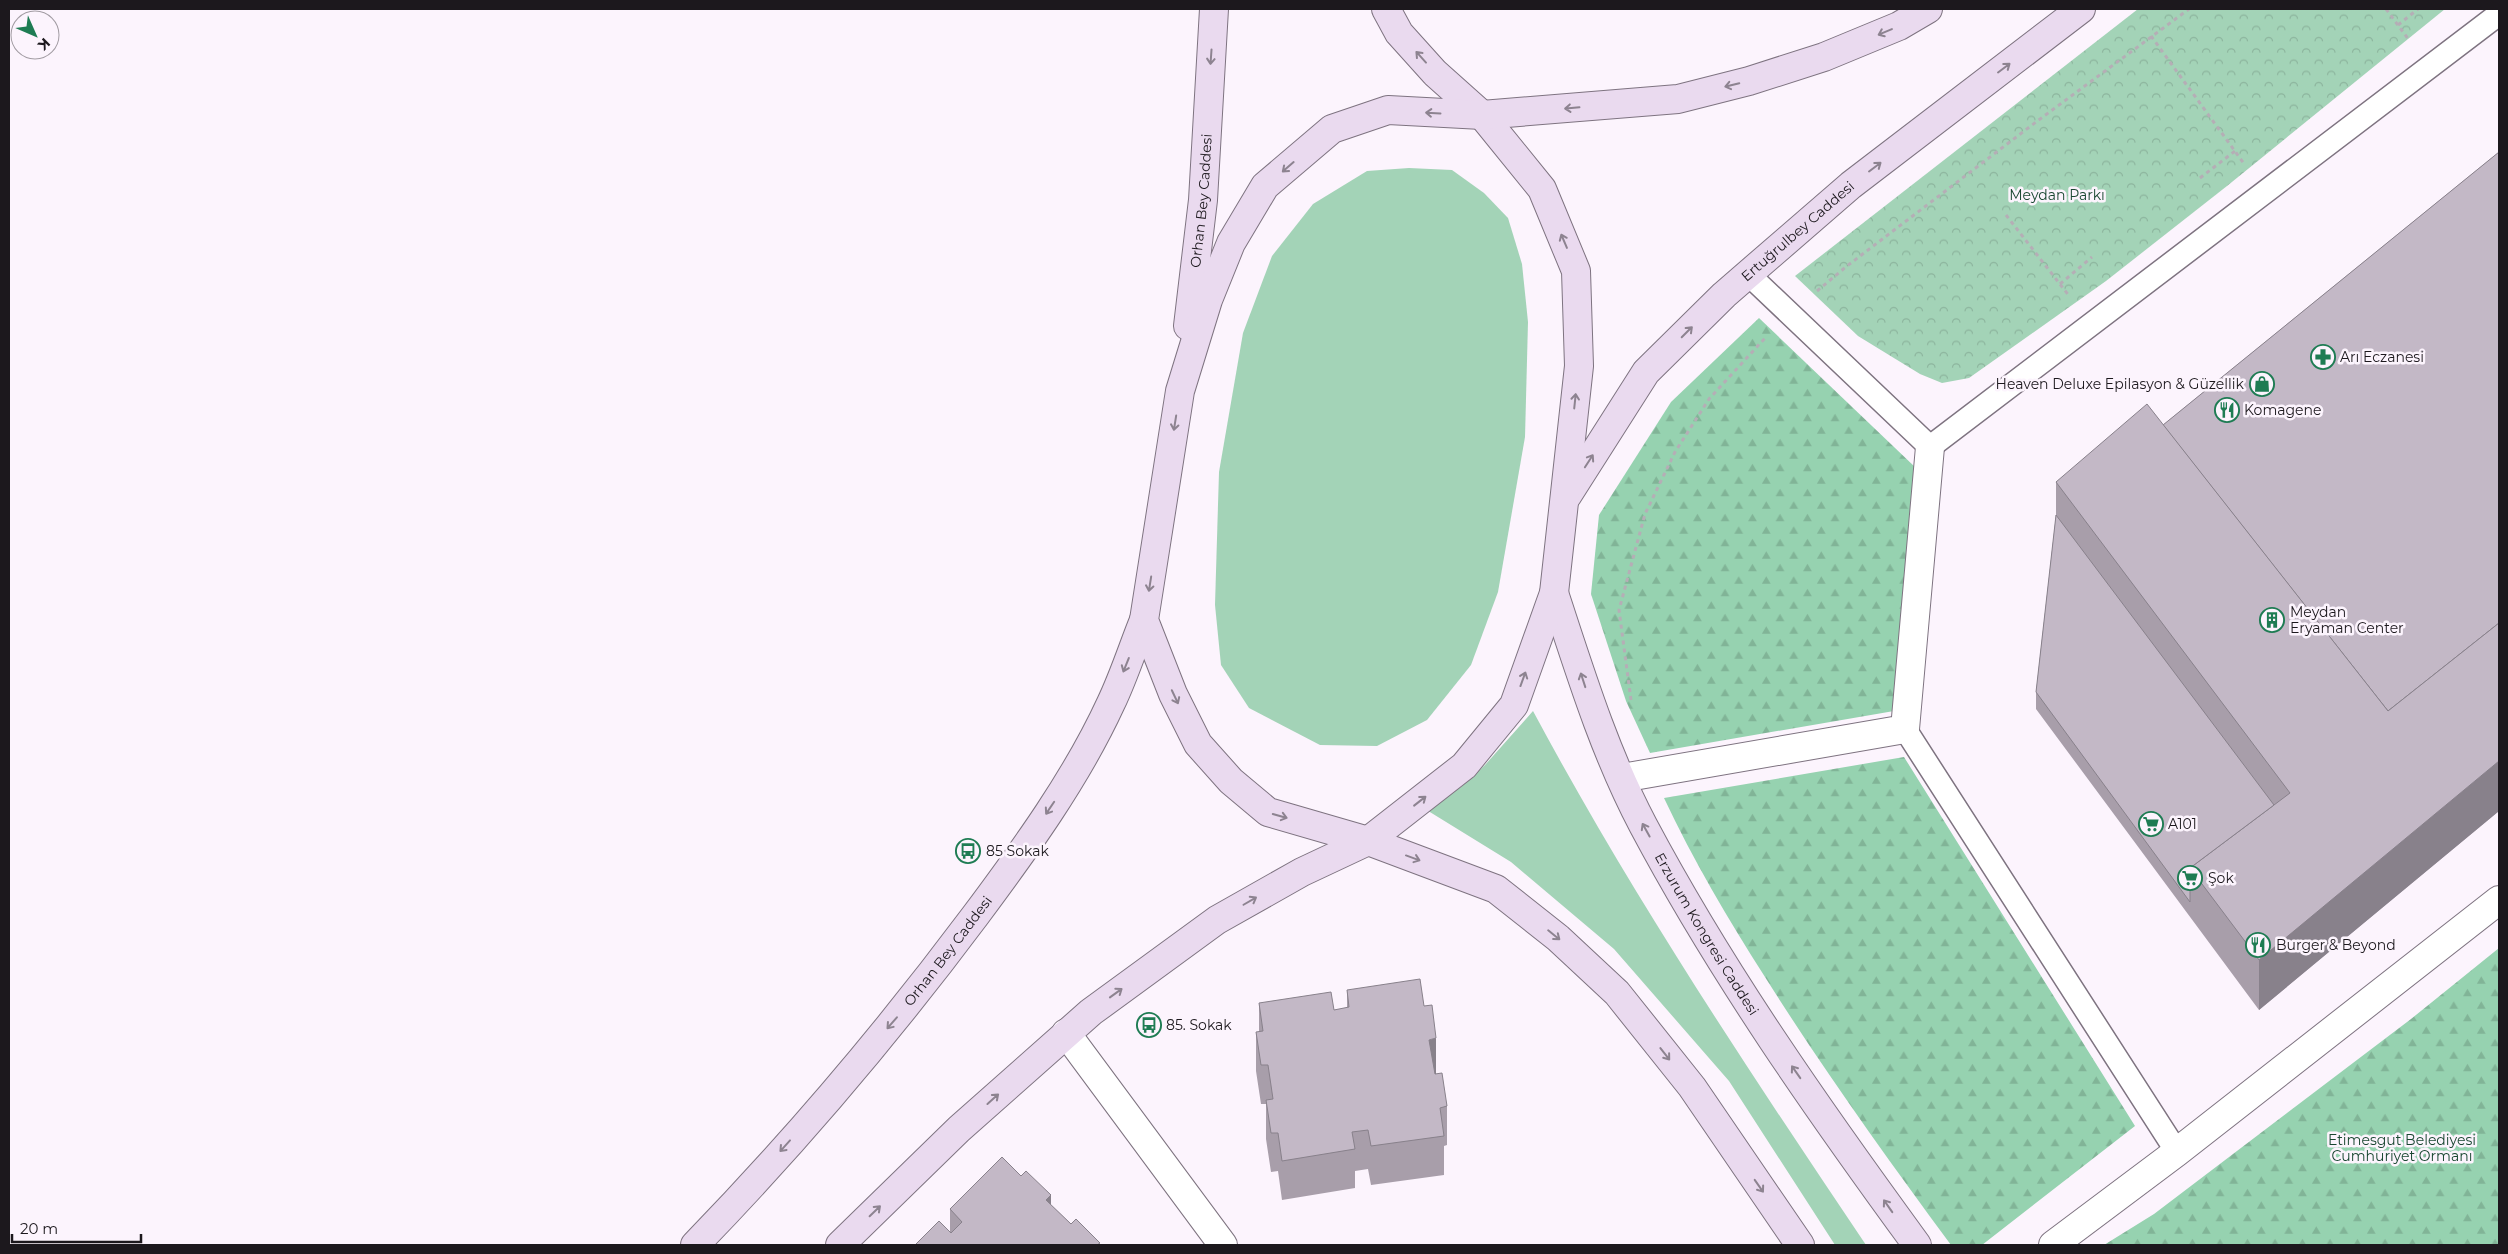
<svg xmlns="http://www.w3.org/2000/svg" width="2508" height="1254" font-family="Montserrat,sans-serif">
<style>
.green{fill:#a3d3b7}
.forest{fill:url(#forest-firs)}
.park{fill:url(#park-crowns)}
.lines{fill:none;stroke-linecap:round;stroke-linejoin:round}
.lane-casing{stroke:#7e7380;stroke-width:25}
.street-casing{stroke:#7e7380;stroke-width:30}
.secondary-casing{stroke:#7e7380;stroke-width:30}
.path{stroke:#b5aeb6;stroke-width:3;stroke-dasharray:4 4;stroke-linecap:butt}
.lane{stroke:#fff;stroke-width:22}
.street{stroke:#fff;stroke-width:28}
.secondary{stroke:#eadaef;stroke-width:28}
.wall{fill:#a89eaa}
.shaded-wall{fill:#88818b}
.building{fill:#c3b8c6;stroke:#88818b}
.oneway{stroke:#8d8390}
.labels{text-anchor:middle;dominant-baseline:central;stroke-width:5;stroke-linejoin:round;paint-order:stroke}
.park-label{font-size:14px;fill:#194731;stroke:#fcf4fd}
.street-label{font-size:14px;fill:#1c181d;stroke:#fcf4fd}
.poi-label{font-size:14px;fill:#1c181d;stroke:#fcf4fd;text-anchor:start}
</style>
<defs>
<pattern id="forest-firs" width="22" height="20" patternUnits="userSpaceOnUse" patternTransform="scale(1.25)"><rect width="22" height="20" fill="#96d2b0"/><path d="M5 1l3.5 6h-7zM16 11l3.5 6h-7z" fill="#81b497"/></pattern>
<pattern id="park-crowns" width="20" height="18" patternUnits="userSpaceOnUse" patternTransform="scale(1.25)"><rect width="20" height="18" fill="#a3d3b7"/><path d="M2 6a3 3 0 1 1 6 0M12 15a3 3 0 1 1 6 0" fill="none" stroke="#8cb49d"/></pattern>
</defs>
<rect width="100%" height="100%" fill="#fcf4fd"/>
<!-- green -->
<g class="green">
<polygon points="1409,168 1452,170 1484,193 1508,218 1522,264 1528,322 1525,437 1498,592 1471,665 1427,720 1377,746 1320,745 1249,708 1221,665 1215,605 1219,472 1243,333 1272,256 1313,204 1367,171"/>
<path d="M1533,711C1632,896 1749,1071 1866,1245H1835L1729,1081L1614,949L1511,862L1425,809L1461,787L1485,765Z"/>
</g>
<!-- forest -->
<g class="forest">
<polygon points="1759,318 1916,468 1894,711 1650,753 1626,701 1591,594 1599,515 1671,402"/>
<path d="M1904,757L2135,1126L1982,1245H1951C1886,1157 1823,1069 1765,977C1728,919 1693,860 1664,798Z"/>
<polygon points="2499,948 2499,1245 2104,1245 2154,1214 2411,1019"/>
</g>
<!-- park -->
<polygon class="park" points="2138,9 2445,9 2227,186 2106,281 1969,378 1942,383 1920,374 1858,336 1795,276"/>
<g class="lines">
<defs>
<g id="lane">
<polyline points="1748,274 1930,447 2499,14"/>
<polyline points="1905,729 2177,1152"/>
</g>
<g id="street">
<polyline points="1622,778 1905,729 1930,447"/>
<polyline points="1066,1033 1223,1245"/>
<polyline points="2053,1245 2177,1152 2499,900"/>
</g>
<g id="secondary">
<path id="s1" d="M1188,326L1203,200L1214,9"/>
<path id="s2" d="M1567,496L1646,372L1724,295L1851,185L2081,9"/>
<path id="s3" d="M1554,593C1580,672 1604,751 1643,825C1721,972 1819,1111 1917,1245"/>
<path id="s4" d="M695,1245C795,1142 889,1031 975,916C1025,849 1076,779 1111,703C1124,676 1133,647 1144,620"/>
<polyline points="840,1245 959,1129 1091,1012 1217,920 1302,872 1368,841 1464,766 1514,705 1554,593 1579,366 1576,271 1542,189 1482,115 1435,73 1399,33 1386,9"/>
<polyline points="1800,1245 1692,1087 1617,993 1558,938 1496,889 1368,841 1268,812 1231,781 1198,744 1173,694 1144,620 1180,391 1208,300 1231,243 1265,186 1332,129 1388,110 1482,115 1678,99 1749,81 1824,57 1899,26 1928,9"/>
</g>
</defs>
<!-- lane casing -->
<use href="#lane" class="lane-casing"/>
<!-- street casing -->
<use href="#street" class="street-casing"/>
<!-- secondary casing -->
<use href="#secondary" class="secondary-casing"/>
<!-- path -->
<g class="path">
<polyline points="2386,9 2409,40"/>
<polyline points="2398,25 2418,9"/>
<polyline points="2151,36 2245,165"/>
<polyline points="2200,178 2235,151"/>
<polyline points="2006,215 2070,297"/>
<polyline points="2060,284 2092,257"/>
<polyline points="1817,291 1847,266 2036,122 2189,9"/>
<polyline points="1631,700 1619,610 1645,514 1675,452 1709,399 1766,337"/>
</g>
<!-- lane -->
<use href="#lane" class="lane"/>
<!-- street -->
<use href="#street" class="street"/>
<!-- secondary -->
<use href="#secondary" class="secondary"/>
</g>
<!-- wall -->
<g class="wall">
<polygon points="2499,152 2499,811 2259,1010 2036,709 2036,692 2056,515 2056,482 2163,425"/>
<polygon points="1347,990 1436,1074 1447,1106 1447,1145 1444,1146 1444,1175 1371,1185 1368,1169 1355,1171 1355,1188 1282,1200 1278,1171 1271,1172 1266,1139 1266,1104 1261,1104 1256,1071 1256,1032 1259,1032 1259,1003 1334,1010 1347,1008"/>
<polygon points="1051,1205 1071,1224 1100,1245 915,1245 950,1231 950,1209"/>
</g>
<!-- shaded-wall -->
<g class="shaded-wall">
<polygon points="2499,761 2499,811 2259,1010 2259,960"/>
<polygon points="1436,1038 1436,1077 1429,1079 1429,1040"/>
<polygon points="1051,1195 1051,1234 1046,1200"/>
</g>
<!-- building -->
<g class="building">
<polygon points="2499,152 2499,623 2388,711 2163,425"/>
<polygon points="2147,404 2388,711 2499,623 2499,761 2259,960 2190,868 2290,793 2056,482"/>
<polygon points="2056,515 2274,805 2190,868 2190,902 2036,692"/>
<polygon points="1420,979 1424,1006 1432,1005 1436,1038 1429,1040 1435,1074 1442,1073 1447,1106 1440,1108 1444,1136 1371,1146 1368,1130 1352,1132 1355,1149 1282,1161 1278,1133 1271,1133 1266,1100 1273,1099 1268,1065 1261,1065 1256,1032 1263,1031 1259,1003 1331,992 1334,1010 1349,1007 1347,990"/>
<polygon points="1002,1157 1021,1176 1026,1171 1051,1195 1046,1200 1071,1224 1076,1219 1100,1243 1097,1245 915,1245 939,1221 951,1233 962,1222 950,1209"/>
</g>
<!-- one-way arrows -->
<defs><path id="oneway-shaft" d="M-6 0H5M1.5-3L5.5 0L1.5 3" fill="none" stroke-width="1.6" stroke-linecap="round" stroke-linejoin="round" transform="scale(1.25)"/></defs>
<g class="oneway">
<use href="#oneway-shaft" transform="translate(1885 32) rotate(157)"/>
<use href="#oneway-shaft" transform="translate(1211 57) rotate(94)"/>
<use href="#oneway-shaft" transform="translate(1421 57) rotate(-132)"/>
<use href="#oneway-shaft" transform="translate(2004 68) rotate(-37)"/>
<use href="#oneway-shaft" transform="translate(1732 85) rotate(166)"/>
<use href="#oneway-shaft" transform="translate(1572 108) rotate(175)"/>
<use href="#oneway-shaft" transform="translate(1433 113) rotate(-177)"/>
<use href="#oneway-shaft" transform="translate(1288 167) rotate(139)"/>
<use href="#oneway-shaft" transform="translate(1875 167) rotate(-37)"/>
<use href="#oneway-shaft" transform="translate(1564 241) rotate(-113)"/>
<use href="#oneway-shaft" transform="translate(1687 332) rotate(-45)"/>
<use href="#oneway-shaft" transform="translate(1575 401) rotate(-84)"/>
<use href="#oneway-shaft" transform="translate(1175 423) rotate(99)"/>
<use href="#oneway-shaft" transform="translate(1589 461) rotate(-57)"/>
<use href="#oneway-shaft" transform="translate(1150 584) rotate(99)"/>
<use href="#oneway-shaft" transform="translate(1126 665) rotate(112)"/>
<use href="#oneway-shaft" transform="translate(1523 679) rotate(-70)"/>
<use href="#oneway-shaft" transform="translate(1583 680) rotate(-108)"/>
<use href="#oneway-shaft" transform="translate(1175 697) rotate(65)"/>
<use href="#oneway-shaft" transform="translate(1420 801) rotate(-38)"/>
<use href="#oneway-shaft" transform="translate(1050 808) rotate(124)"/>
<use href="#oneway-shaft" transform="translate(1280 816) rotate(16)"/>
<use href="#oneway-shaft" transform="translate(1646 830) rotate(-119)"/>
<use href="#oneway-shaft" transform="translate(1413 858) rotate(20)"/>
<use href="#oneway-shaft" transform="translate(1250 901) rotate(-30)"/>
<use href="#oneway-shaft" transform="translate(1554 935) rotate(39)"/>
<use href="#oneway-shaft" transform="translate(1116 993) rotate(-36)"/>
<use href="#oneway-shaft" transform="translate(892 1023) rotate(131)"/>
<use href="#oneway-shaft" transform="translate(1665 1054) rotate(52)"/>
<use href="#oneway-shaft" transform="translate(1796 1072) rotate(-125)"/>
<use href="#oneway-shaft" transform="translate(993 1099) rotate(-42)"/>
<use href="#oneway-shaft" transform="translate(785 1146) rotate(132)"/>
<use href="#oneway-shaft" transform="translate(1759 1186) rotate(55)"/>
<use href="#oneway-shaft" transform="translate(1888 1206) rotate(-125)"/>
<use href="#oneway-shaft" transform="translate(875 1211) rotate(-44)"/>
</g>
<!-- icons -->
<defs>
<symbol id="pharmacy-ring" viewBox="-11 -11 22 22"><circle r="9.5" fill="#fcf4fd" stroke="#1e7c53" stroke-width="1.5"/><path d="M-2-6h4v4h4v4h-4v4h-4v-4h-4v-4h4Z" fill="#1e7c53"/></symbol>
<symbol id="shop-ring" viewBox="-11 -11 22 22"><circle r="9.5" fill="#fcf4fd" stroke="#1e7c53" stroke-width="1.5"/><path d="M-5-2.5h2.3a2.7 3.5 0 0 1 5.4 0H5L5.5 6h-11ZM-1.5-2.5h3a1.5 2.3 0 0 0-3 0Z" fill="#1e7c53"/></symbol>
<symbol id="restaurant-ring" viewBox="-11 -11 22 22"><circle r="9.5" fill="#fcf4fd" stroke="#1e7c53" stroke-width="1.5"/><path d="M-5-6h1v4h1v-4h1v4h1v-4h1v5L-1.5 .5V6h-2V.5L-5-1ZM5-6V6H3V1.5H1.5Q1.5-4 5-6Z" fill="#1e7c53"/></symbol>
<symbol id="building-ring" viewBox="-11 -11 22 22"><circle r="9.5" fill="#fcf4fd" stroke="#1e7c53" stroke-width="1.5"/><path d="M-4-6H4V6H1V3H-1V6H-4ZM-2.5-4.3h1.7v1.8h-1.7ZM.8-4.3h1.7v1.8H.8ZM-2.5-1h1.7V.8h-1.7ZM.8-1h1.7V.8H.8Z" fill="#1e7c53"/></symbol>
<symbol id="supermarket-ring" viewBox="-11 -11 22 22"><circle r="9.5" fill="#fcf4fd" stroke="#1e7c53" stroke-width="1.5"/><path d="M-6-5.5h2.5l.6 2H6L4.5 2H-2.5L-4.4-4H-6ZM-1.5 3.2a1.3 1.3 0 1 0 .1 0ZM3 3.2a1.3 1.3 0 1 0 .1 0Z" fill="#1e7c53"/></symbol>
<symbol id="bus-ring" viewBox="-11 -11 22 22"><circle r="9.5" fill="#fcf4fd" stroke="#1e7c53" stroke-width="1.5"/><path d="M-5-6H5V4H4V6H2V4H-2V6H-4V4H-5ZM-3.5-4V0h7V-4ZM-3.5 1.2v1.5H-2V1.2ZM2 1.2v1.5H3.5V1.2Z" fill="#1e7c53"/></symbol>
</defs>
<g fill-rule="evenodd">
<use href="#pharmacy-ring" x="2309" y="343" width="28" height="28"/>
<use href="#shop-ring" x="2248" y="370" width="28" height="28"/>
<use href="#restaurant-ring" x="2213" y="396" width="28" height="28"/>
<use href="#building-ring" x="2258" y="606" width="28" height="28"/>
<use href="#supermarket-ring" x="2137" y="810" width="28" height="28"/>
<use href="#bus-ring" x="954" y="837" width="28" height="28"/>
<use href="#supermarket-ring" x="2176" y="864" width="28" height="28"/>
<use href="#restaurant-ring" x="2244" y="931" width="28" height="28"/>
<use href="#bus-ring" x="1135" y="1011" width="28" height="28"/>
</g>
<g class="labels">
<!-- park labels -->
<g class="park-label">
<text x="2057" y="195">Meydan Parkı</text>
<text x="2402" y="1140">Etimesgut Belediyesi<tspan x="2402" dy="16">Cumhuriyet Ormanı</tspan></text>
</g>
<!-- street labels -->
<g class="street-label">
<text stroke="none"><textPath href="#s1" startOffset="126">Orhan Bey Caddesi</textPath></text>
<text stroke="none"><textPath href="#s2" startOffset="354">Ertuğrulbey Caddesi</textPath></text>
<text stroke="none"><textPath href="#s3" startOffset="375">Erzurum Kongresi Caddesi</textPath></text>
<text stroke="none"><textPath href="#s4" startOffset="388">Orhan Bey Caddesi</textPath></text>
</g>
<!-- poi labels -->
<g class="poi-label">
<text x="2340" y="357">Arı Eczanesi</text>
<text x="2244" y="384" text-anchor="end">Heaven Deluxe Epilasyon &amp; Güzellik</text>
<text x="2244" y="410">Komagene</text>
<text x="2290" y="612">Meydan<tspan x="2290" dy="16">Eryaman Center</tspan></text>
<text x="2168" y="824">A101</text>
<text x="986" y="851">85 Sokak</text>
<text x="2208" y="878">Şok</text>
<text x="2276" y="945">Burger &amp; Beyond</text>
<text x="1166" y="1025">85. Sokak</text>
</g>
</g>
<!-- border -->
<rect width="2508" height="1254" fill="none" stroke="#1c181d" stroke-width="20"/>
<!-- north arrow -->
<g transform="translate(35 35) rotate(135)"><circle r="24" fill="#fcf4fd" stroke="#a29ca3"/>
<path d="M0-4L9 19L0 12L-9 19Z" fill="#1e7c53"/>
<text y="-8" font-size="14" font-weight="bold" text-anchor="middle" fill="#1c181d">K</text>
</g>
<!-- scale -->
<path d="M12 1234v8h129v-8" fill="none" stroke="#1c181d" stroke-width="2.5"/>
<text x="20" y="1234" font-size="15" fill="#1c181d" stroke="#fcf4fd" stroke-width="4" paint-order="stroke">20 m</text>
</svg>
